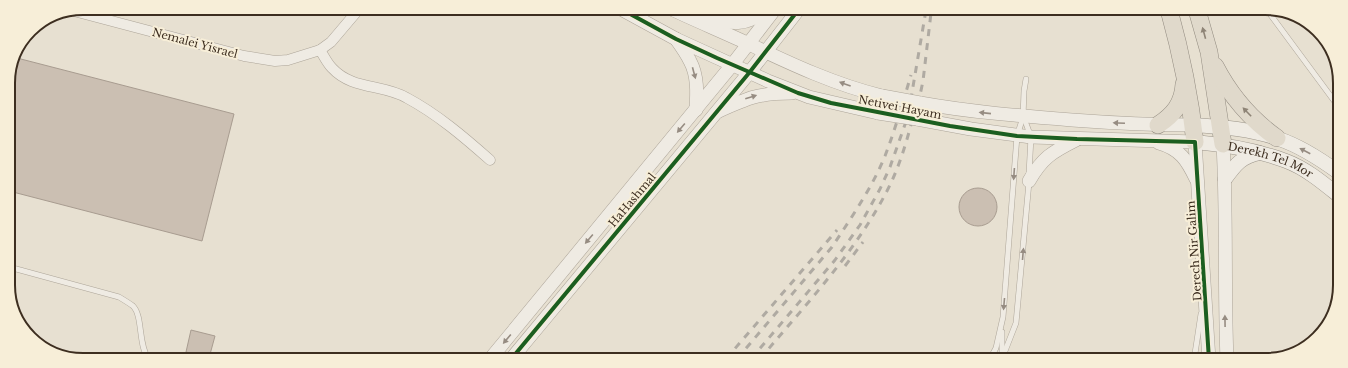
<svg xmlns="http://www.w3.org/2000/svg" width="1348" height="368" font-family="'Libre Baskerville',serif">
<style>
.building{fill:#cbbfb2;stroke:#a89c90}
.lines{fill:none;stroke-linecap:round;stroke-linejoin:round}
.service-casing{stroke:#ada599;stroke-width:6}
.minor-casing{stroke:#ada599;stroke-width:11}
.tertiary-casing{stroke:#ada599;stroke-width:14}
.secondary-casing{stroke:#9c958a;stroke-width:15}
.trunk-casing{stroke:#928b80;stroke-width:18}
.service{stroke:#efebe3;stroke-width:5}
.minor{stroke:#efebe3;stroke-width:10}
.tertiary{stroke:#efebe3;stroke-width:13}
.secondary{stroke:#efebe3;stroke-width:14}
.trunk{stroke:#e0d9cb;stroke-width:17}
.rail{stroke:#afaaa2;stroke-width:3;stroke-dasharray:7 7;stroke-linecap:butt}
.tertiary-bridge-casing{stroke:#ada599;stroke-width:14;stroke-linecap:butt}
.tertiary-bridge{stroke:#efebe3;stroke-width:13}
.cycleway-casing{stroke:#f7eed8;stroke-width:6}
.cycleway{stroke:#1b5e20;stroke-width:4}
.oneway{fill:#8e8476}
.oneway2{fill:#968c82}
.labels{text-anchor:middle;dominant-baseline:central;stroke-width:4;stroke-linejoin:round;paint-order:stroke}
.street-label{font-size:11px;fill:#3d2e20;stroke:#f7eed8}
.rim{fill:none;stroke:#3d2e20;stroke-width:2}
</style>
<rect width="100%" height="100%" fill="#e7e0d1"/>
<!-- building -->
<g class="building">
<polygon points="17,58 234,114 202,241 9,191 8,78"/>
<circle cx="978" cy="207" r="19"/>
<polygon points="191,330 215,336 209,358 186,352"/>
</g>
<g class="lines">
<defs>
<g id="service">
<polyline points="1267,10 1338,106"/>
<polyline points="1024,118 1031,137 1029,174"/>
<path d="M9,267L119,297C124,300 129,303 133,306C143,316 138,344 148,358"/>
<polyline points="1002,356 1002,332"/>
<polyline points="990,359 996,348 1003,317 1017,136 1023,117 1024,91 1026,79"/>
<polyline points="1000,359 1005,351 1016,323 1029,182"/>
<polyline points="1194,360 1201,314"/>
</g>
<g id="minor">
<polyline points="70,10 244,56 275,61 288,60 320,50 331,42 359,9"/>
<path d="M320,50C324,56 327,63 332,68C352,90 383,84 407,98C437,114 464,137 490,160"/>
</g>
<g id="tertiary">
<polyline points="621,9 676,39 768,81 809,97 878,113"/>
<path d="M671,9C697,21 723,32 749,44C791,64 836,85 882,96"/>
<path d="M705,18C730,24 747,27 767,9"/>
<path d="M676,39C681,46 686,53 690,61C698,76 697,93 696,110"/>
<path d="M920,103C970,112 1021,116 1072,120C1112,123 1153,125 1193,125"/>
<path d="M719,111C748,98 759,93 792,93"/>
<polyline points="917,119 971,129 1031,137 1195,142 1209,360"/>
<path d="M1159,143C1180,149 1187,160 1196,179"/>
<path d="M1223,144C1227,216 1224,288 1227,360"/>
<path d="M1029,181C1042,158 1052,152 1076,140"/>
<polyline points="491,358 732,65 775,9"/>
<polyline points="512,358 749,73 799,9"/>
</g>
<g id="secondary">
<path d="M1193,125C1222,127 1252,129 1279,139C1300,146 1320,159 1338,172"/>
<path id="s1" d="M1195,142C1226,145 1257,150 1286,161C1305,168 1322,182 1338,195"/>
<path d="M1225,179C1236,164 1241,157 1260,153"/>
</g>
<g id="trunk">
<path d="M1169,10C1181,53 1190,97 1195,142"/>
<polyline points="1197,10 1209,52 1223,144"/>
<path d="M1215,66C1230,95 1250,119 1277,138"/>
<path d="M1158,125C1173,115 1183,104 1184,84"/>
</g>
</defs>
<!-- service casing -->
<use href="#service" class="service-casing"/>
<!-- minor casing -->
<use href="#minor" class="minor-casing"/>
<!-- tertiary casing -->
<use href="#tertiary" class="tertiary-casing"/>
<!-- secondary casing -->
<use href="#secondary" class="secondary-casing"/>
<!-- trunk casing -->
<use href="#trunk" class="trunk-casing"/>
<!-- service -->
<use href="#service" class="service"/>
<!-- minor -->
<use href="#minor" class="minor"/>
<!-- tertiary -->
<use href="#tertiary" class="tertiary"/>
<!-- secondary -->
<use href="#secondary" class="secondary"/>
<!-- trunk -->
<use href="#trunk" class="trunk"/>
<!-- rail -->
<g class="rail">
<polyline points="915,119 923,81 931,13"/>
<polyline points="845,266 863,242"/>
<polyline points="726,359 837,230"/>
<path d="M737,359L832,247C851,218 872,188 885,156C895,130 903,102 911,75"/>
<polyline points="751,359 835,260 860,225 880,189 890,167 908,116 926,10"/>
<path d="M760,359C806,304 858,250 890,185C901,162 908,137 914,113"/>
</g>
<defs>
<g id="tertiary-bridge">
<polyline points="882,96 920,103"/>
<polyline points="878,113 917,119"/>
</g>
</defs>
<!-- tertiary-bridge casing -->
<use href="#tertiary-bridge" class="tertiary-bridge-casing"/>
<!-- tertiary-bridge -->
<use href="#tertiary-bridge" class="tertiary-bridge"/>
<defs>
<g id="cycleway">
<polyline points="621,9 676,39 717,58 798,93 831,103 950,126 1017,136 1077,139 1195,142 1209,360"/>
<polyline points="512,358 749,73 799,9"/>
</g>
</defs>
<!-- cycleway casing -->
<use href="#cycleway" class="cycleway-casing"/>
<!-- cycleway -->
<use href="#cycleway" class="cycleway"/>
</g>
<!-- one-way arrows -->
<defs><path id="oneway-solid" d="M-6-.8H1V-3.2L6.5 0L1 3.2V.8H-6Z"/></defs>
<g class="oneway">
<use href="#oneway-solid" transform="translate(1204 33) rotate(-105)"/>
<use href="#oneway-solid" transform="translate(1247 112) rotate(-134)"/>
</g>
<g class="oneway2">
<use href="#oneway-solid" transform="translate(694 73) rotate(75)"/>
<use href="#oneway-solid" transform="translate(845 84) rotate(-160)"/>
<use href="#oneway-solid" transform="translate(751 97) rotate(-17)"/>
<use href="#oneway-solid" transform="translate(985 113) rotate(-174)"/>
<use href="#oneway-solid" transform="translate(1119 123) rotate(-177)"/>
<use href="#oneway-solid" transform="translate(681 128) rotate(130)"/>
<use href="#oneway-solid" transform="translate(1305 151) rotate(-152)"/>
<use href="#oneway-solid" transform="translate(1014 174) rotate(94)"/>
<use href="#oneway-solid" transform="translate(589 239) rotate(130)"/>
<use href="#oneway-solid" transform="translate(1023 254) rotate(-85)"/>
<use href="#oneway-solid" transform="translate(1004 304) rotate(95)"/>
<use href="#oneway-solid" transform="translate(1225 321) rotate(-91)"/>
<use href="#oneway-solid" transform="translate(507 339) rotate(130)"/>
</g>
<g class="labels">
<!-- street labels -->
<g class="street-label">
<text transform="translate(195 43) rotate(15)">Nemalei Yisrael</text>
<text transform="translate(900 107) rotate(11)">Netivei Hayam</text>
<text stroke="none"><textPath href="#s1" startOffset="78">Derekh Tel Mor</textPath></text>
<text transform="translate(632 200) rotate(-50)">HaHashmal</text>
<text transform="translate(1194 251) rotate(-94)">Derech Nir Galim</text>
</g>
</g>
<!-- crop -->
<path d="M0 0H1348V368H0ZM83 15H1265A68 68 0 0 1 1333 83V285A68 68 0 0 1 1265 353H83A68 68 0 0 1 15 285V83A68 68 0 0 1 83 15Z" fill="#f7eed8" fill-rule="evenodd"/>
<path class="rim" d="M83 15H1265A68 68 0 0 1 1333 83V285A68 68 0 0 1 1265 353H83A68 68 0 0 1 15 285V83A68 68 0 0 1 83 15Z"/>
</svg>
